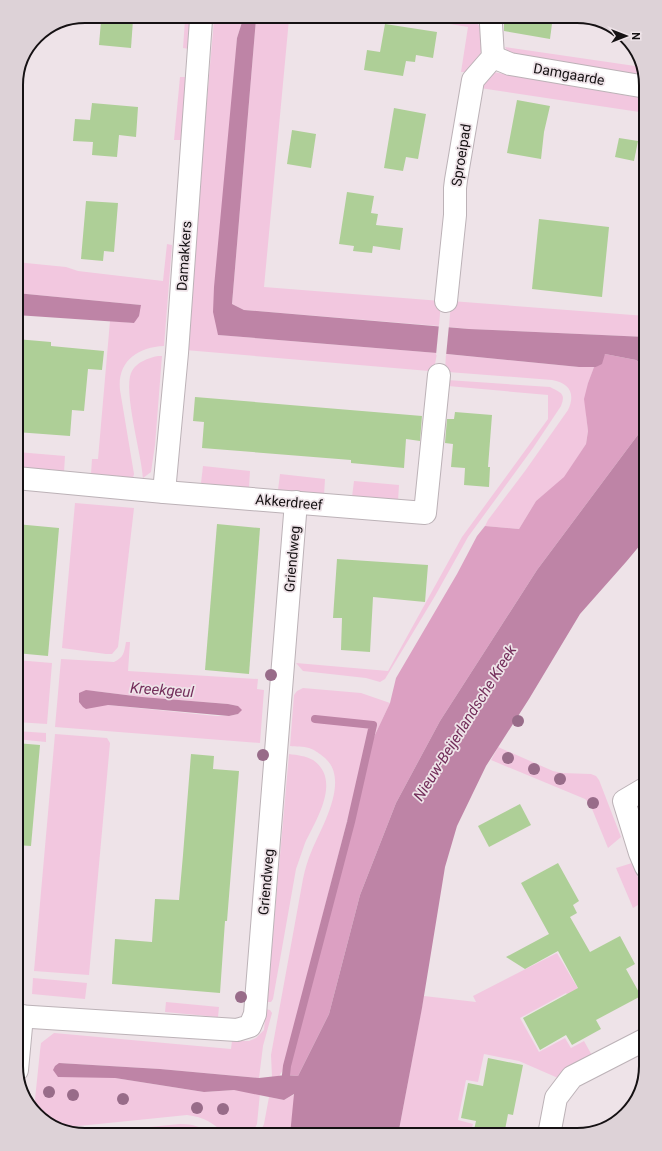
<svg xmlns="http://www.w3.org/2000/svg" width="662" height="1151" font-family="Roboto,sans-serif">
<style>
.green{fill:#f2c7df;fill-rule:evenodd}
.forest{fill:#dca0c2}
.water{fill:#be84a6}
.pier{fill:#eee3e8}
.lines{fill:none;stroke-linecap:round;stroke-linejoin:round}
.stream{stroke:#be84a6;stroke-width:8}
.building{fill:#aecf97}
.street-casing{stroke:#bcb2b7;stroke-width:24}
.street{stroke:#fff;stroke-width:22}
.tree{fill:#986c89}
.labels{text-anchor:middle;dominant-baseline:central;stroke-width:3.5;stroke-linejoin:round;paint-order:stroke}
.street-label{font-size:14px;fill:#151113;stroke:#eee3e8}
.water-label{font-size:15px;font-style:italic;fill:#732d5a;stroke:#eee3e8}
.rim{fill:none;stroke:#151113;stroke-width:2}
</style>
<rect width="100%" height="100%" fill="#eee3e8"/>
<!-- green -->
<g class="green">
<path d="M459,17C464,18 471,18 475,21C483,26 484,50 479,57C476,63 470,67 466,72H461L468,27L414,18Z"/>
<polygon points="243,19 237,38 218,335 437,353 434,370 429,371 185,350 214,20"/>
<polygon points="256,19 289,19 264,287 441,301 439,326 244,310 232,304"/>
<polygon points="185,20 191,20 189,49 183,48"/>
<polygon points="505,47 642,67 644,76 510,53 507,51"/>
<polygon points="493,72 646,99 646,113 480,88"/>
<polygon points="180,77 187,77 181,140 174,140"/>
<path d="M167,244L172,245L164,346C137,347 117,362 120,390L134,474L133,478L91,474L92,459H98L110,321L134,323L141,305L16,293V262L66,267L78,271L163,281Z"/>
<polygon points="451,301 646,316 646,337 469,329 449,327"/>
<path d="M446,354L579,367H594L588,383L586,414L588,431L586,444L564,478L536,501L519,529L485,526L488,520L525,471L568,410C576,393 569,383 552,380L448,372L445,370Z"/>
<path d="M158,356H162L155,445L151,472L143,478C142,455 122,388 132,371C137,362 148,358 158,356Z"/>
<path d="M447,380L550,387C561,393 566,393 561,406L533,448L468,537L435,596L385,679L380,682L366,678L303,671L296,663L388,671L462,537L548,419V395L448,386Z"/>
<polygon points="17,452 65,456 64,472 16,468"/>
<polygon points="203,466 250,471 249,488 201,483"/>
<polygon points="280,474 325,479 324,495 278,490"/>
<polygon points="354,481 399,485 398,501 352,497"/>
<polygon points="75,503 134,508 118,647 112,654 106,654 62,648"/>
<path d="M126,642H130L128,671L258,679L257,689L264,690L260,743L55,727L61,659L114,662C124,657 124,653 126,642ZM94,691L142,697L228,704L238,706V714L229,716H216L108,705Z"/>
<polygon points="16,660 52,663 47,724 16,722 16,698 21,696 24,693 23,688 16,687"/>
<path d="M303,688L361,693L390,703L373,739L348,818L323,914L285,1067L279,1076L272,1077L271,1055L303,879C305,869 308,859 312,850C322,826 350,780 325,758C320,754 315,750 309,748C303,746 296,747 290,746L294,695L297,691Z"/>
<polygon points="16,731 46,733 46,742 16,739"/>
<polygon points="55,734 107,738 110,743 89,975 34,971"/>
<polygon points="498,747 553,771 562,773 591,774 596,776 599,780 621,837 608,848 590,804 585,799 491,760"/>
<path d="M289,754C297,755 306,756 313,760C342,780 316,820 305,843C302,852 299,860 296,869L273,999L271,1002H267Z"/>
<polygon points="632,863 646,897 646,900 633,908 616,868"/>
<polygon points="557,953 583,997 573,1002 566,993 520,1018 539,1052 565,1038 571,1048 584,1041 594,1059 558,1078 519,1061 484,1054 478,1082 466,1080 458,1120 473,1124 470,1135 398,1135 424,996 476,1002 473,996"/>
<polygon points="33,978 87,983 85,999 32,994"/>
<polygon points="166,1002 219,1007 218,1017 165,1012"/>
<path d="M266,1009L270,1010L272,1013L263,1046L259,1078L160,1069L59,1063L115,1078L204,1092L234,1090L260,1093L257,1124L254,1130L249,1135H225C214,1123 204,1117 187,1115L59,1128L47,1124L34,1109L40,1051L41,1043L54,1033L231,1049L232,1041H249L256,1038L264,1030Z"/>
<polygon points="295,1094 290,1135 259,1135 264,1124 269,1097 284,1100"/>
<path d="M180,1124C193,1124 202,1127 212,1135L78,1134Z"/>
</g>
<!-- forest -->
<polygon class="forest" points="605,354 636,360 646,368 646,424 537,570 440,721 396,803 360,895 329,1014 298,1076 286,1075 321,934 347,846 373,739 390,703 396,678 457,574 477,536 485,526 519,529 536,501 564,477 586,444 588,431 584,399 588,383 594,367 596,367"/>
<!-- water -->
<g class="water">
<polygon points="243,19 256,19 232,304 244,310 469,329 646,337 646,368 636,360 605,354 602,364 596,367 579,367 437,353 218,335 213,312 214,287 237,38"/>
<polygon points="16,293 141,305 139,316 134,323 16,315"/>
<polygon points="646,424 646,538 626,562 580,614 529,699 486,766 457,826 445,867 422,1008 398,1135 290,1135 294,1094 284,1100 234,1090 204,1092 115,1078 58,1077 53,1070 55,1066 59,1063 160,1069 259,1078 286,1075 298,1076 329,1014 360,895 396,803 440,721 537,570"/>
<polygon points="86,690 142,697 228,704 238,706 242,710 238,714 229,716 108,705 86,709 83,707 79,702 79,693"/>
</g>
<!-- pier -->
<polygon class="pier" points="439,324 449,325 446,356 436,355"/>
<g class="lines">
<!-- stream -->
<polyline class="stream" points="286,1075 287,1066 351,822 373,725 315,719"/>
</g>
<!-- building -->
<g class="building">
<polygon points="553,16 550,39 504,31 504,17"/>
<polygon points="133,20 131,48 99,45 101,21"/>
<polygon points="385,24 437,32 433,58 416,55 415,62 406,61 403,76 364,70 367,50 380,52"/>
<polygon points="517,100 550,106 544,132 541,159 507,153"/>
<polygon points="92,103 138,107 136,137 119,135 117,157 92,155 93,142 73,141 75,119 90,120"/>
<polygon points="394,108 426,114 418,159 406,157 403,171 384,168"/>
<polygon points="292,130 316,134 311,168 287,164"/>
<polygon points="619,138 638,141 634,161 615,157"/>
<polygon points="347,192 374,196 371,213 378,214 376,225 403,228 400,250 373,246 372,253 353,251 354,246 339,244"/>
<polygon points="86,201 118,203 114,252 104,251 103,261 81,259"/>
<polygon points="539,219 609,227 602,297 532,289"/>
<polygon points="16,339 51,342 51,346 104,351 102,370 88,369 84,411 72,410 70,436 16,432"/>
<polygon points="195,397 422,416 420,441 406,439 404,468 351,463 351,460 202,448 204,422 193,421"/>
<polygon points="455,412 492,415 488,467 490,467 489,487 464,485 465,468 451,467 453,444 445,443 447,419 454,419"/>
<polygon points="16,524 59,528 48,656 16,653"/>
<polygon points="217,524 260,528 249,674 205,670"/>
<polygon points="337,559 428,565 425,602 373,597 370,652 341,650 342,618 333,618"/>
<polygon points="16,743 40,745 31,846 16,845"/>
<polygon points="191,754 214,756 213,769 239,771 227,921 225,921 220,993 112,984 115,939 152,942 155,899 179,900 183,855"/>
<polygon points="520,804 531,825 489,847 478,826"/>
<polygon points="558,863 579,901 573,905 577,913 570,917 590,952 620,936 635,964 626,969 641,996 596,1020 601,1029 572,1045 566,1035 540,1050 523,1018 578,988 558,951 525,969 506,957 549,934 521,883"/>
<polygon points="488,1058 523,1065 513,1115 508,1114 504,1135 498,1135 474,1130 476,1121 461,1118 468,1083 483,1086"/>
</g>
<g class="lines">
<defs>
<g id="street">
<polyline points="493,57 510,64 646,87"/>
<polyline points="446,301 455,215 455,188 456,180 473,80 493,57 491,24 492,17"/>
<polyline points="16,478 164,492 425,513 439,375"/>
<polyline points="164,492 177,353 201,20"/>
<polyline points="646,867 640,853 624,801 646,788"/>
<polyline points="16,1016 237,1030 250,1026 255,1014 296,502"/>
<polyline points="17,1070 22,1016"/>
<polyline points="549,1135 556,1098 572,1077 646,1039"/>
</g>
</defs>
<!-- street casing -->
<use href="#street" class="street-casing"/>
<!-- street -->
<use href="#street" class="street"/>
</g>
<!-- trees -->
<g class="tree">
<circle cx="271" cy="675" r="6"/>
<circle cx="518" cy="721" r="6"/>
<circle cx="263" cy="755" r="6"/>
<circle cx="508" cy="758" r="6"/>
<circle cx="534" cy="769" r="6"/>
<circle cx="560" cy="779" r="6"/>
<circle cx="593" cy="803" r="6"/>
<circle cx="241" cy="997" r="6"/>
<circle cx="49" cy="1092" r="6"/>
<circle cx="73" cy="1095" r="6"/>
<circle cx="123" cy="1099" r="6"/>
<circle cx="197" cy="1108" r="6"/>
<circle cx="223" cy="1109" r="6"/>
</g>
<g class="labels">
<!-- street labels -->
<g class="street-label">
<text transform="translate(569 74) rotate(10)">Damgaarde</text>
<text transform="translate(461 155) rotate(-81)">Sproeipad</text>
<text transform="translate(184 256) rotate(-86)">Damakkers</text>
<text transform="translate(289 502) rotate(5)">Akkerdreef</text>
<text transform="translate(292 559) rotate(-85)">Griendweg</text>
<text transform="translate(266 882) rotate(-85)">Griendweg</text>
</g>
<!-- water labels -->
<g class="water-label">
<text transform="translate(162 690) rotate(4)">Kreekgeul</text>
<text transform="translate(465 723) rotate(-58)">Nieuw-Beijerlandsche Kreek</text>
</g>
</g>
<!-- crop -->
<path d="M0 0H662V1151H0ZM85 23H577A62 62 0 0 1 639 85V1066A62 62 0 0 1 577 1128H85A62 62 0 0 1 23 1066V85A62 62 0 0 1 85 23Z" fill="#ddd2d7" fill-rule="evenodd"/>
<path class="rim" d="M85 23H577A62 62 0 0 1 639 85V1066A62 62 0 0 1 577 1128H85A62 62 0 0 1 23 1066V85A62 62 0 0 1 85 23Z"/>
<!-- north arrow -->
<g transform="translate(626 36) rotate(90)" stroke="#eee3e8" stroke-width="3" paint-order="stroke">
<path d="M0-3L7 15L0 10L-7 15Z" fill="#151113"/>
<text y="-6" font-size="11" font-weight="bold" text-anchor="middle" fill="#151113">N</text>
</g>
</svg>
